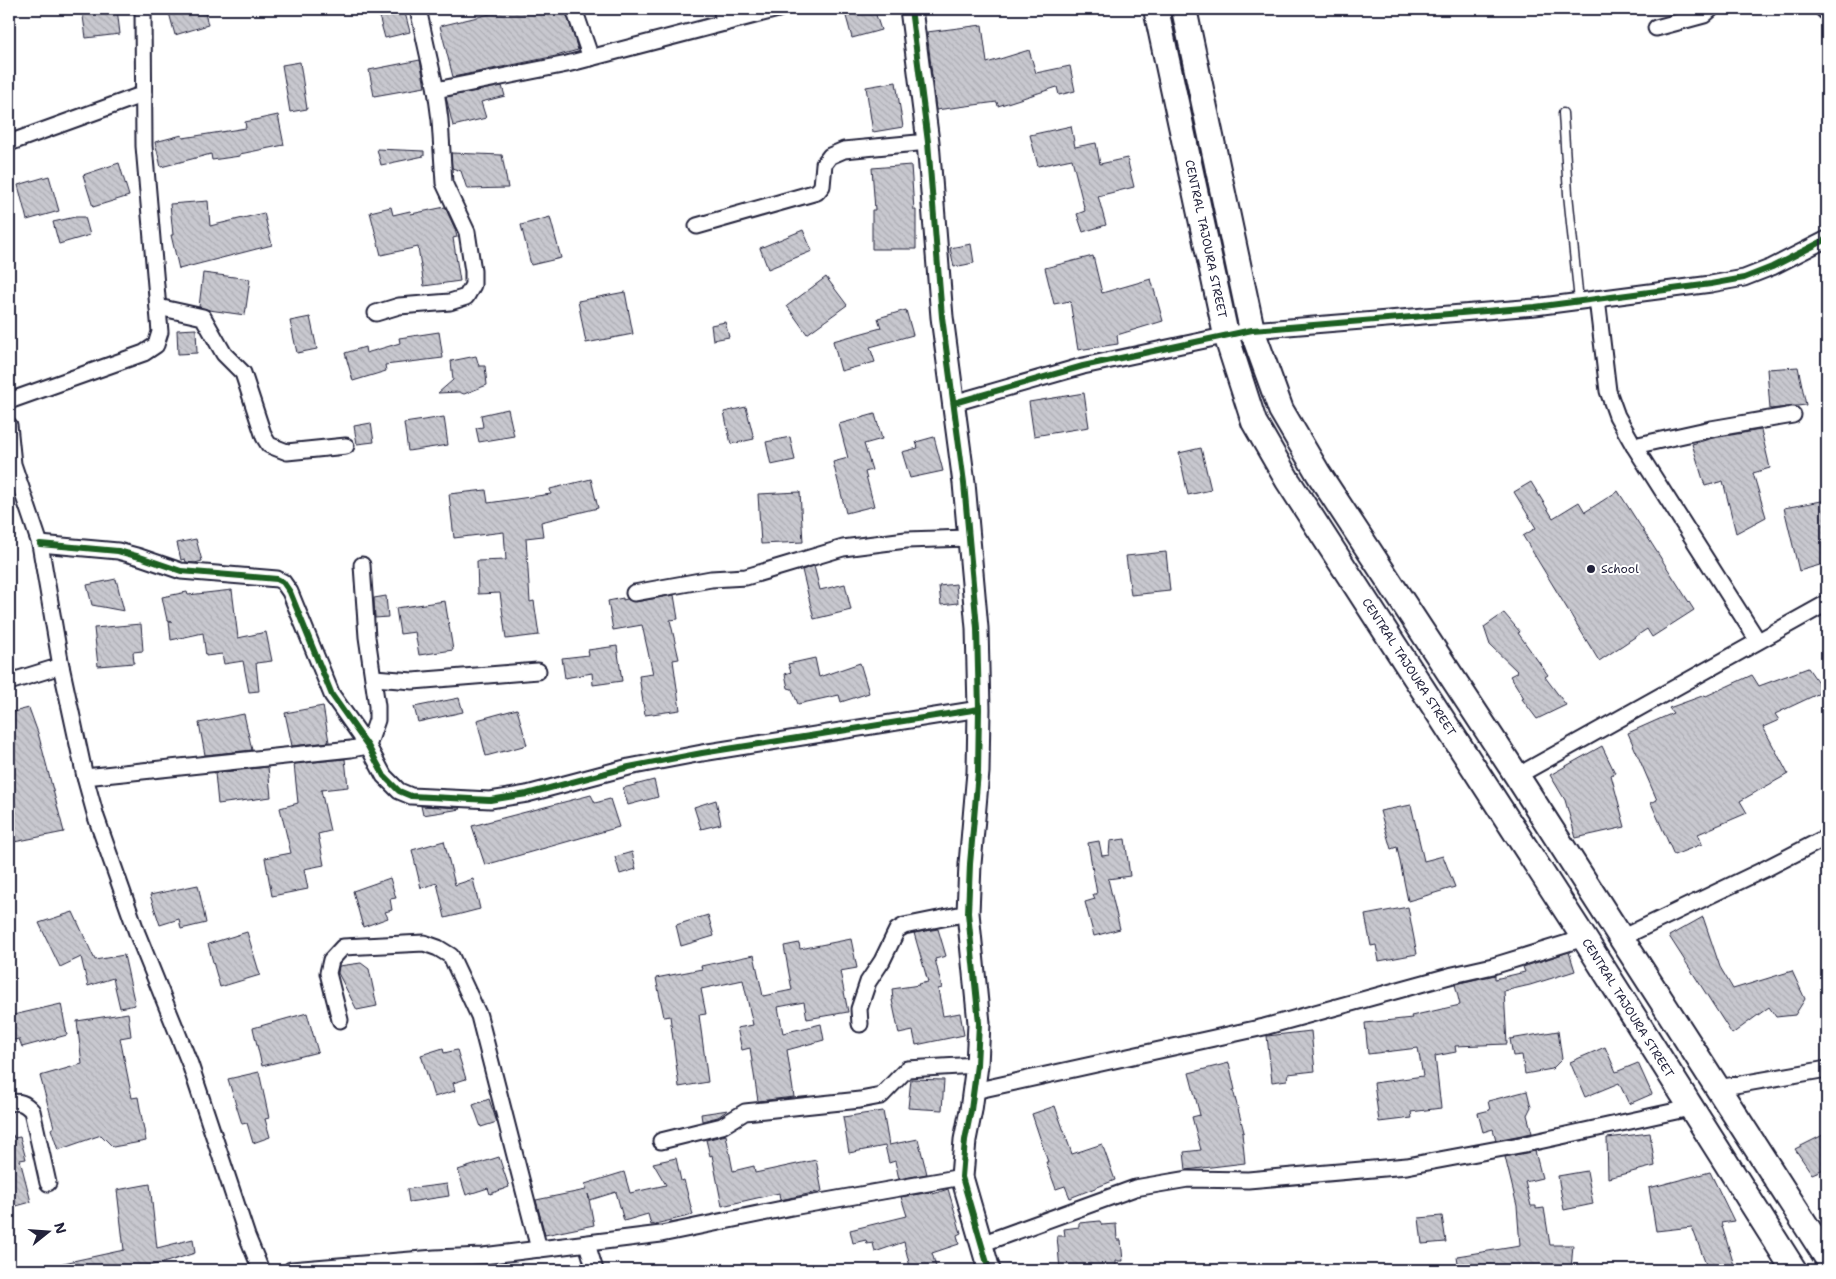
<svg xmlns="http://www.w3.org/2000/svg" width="1836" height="1279" font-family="'Shantell Sans',sans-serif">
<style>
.building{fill:url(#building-back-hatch);stroke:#22223b}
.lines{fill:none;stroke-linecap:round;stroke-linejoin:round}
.lane-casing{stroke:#22223b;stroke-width:11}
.street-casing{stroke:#22223b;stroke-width:19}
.secondary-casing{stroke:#22223b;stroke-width:25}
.primary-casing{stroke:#22223b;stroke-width:28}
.lane{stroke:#fff;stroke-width:8}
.street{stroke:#fff;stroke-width:15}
.secondary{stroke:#fff;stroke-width:21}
.primary{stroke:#fff;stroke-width:24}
.cycleway-casing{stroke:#fff;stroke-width:9}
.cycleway{stroke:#1b5e20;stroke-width:6}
.poi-dot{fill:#22223b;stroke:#fff;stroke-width:2}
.labels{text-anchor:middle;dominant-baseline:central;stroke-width:4;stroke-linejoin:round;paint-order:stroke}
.street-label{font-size:12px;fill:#22223b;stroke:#fff}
.poi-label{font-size:12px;fill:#22223b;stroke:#fff;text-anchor:start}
</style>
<defs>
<pattern id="building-back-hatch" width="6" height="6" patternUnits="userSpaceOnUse" patternTransform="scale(1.25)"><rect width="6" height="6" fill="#c8c8cf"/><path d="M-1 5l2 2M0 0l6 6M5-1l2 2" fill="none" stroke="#acacb3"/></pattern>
</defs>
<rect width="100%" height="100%" fill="#fff"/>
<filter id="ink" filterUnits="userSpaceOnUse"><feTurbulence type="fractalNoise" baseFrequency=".02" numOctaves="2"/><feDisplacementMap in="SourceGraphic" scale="10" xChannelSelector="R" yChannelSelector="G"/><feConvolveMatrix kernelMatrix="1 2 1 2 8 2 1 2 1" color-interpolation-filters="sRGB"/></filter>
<g filter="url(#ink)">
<!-- building -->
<g class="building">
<polygon points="82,9 117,9 120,34 86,38"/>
<polygon points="168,9 204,9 208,25 175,35"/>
<polygon points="377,9 404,9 410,32 385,38"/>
<polygon points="511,9 565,9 578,50 556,56 453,77 440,26"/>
<polygon points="844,9 874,9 881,30 852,38"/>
<polygon points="982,25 987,63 1029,50 1036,73 1070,66 1075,91 1059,95 1057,87 998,106 997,102 936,110 927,32"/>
<polygon points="420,60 425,87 374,96 369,70"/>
<polygon points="300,62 307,109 290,112 282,65"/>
<polygon points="896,82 903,127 873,132 866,87"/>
<polygon points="502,86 505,96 481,102 486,118 453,126 446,97"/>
<polygon points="278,115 284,145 240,154 240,156 212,160 211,154 161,167 155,142 182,135 183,138 246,128 245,122"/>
<polygon points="1071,126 1075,147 1096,143 1100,164 1127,158 1134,187 1098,196 1106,225 1083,232 1077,214 1085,211 1072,159 1038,166 1030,135"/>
<polygon points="377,149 424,151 424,156 381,165"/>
<polygon points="451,153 502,155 508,188 467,189 461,171 452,168"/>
<polygon points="119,163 129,196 93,207 83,175"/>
<polygon points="911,165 914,210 916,210 916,249 872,249 872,210 875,210 872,168"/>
<polygon points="49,176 59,211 27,220 18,185"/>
<polygon points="208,201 210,226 264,213 272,245 179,269 171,235 173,235 170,204"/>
<polygon points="391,207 393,215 410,211 411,214 445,207 455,229 457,237 453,238 460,281 424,286 418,247 381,255 370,212"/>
<polygon points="75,217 85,217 90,235 59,244 53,222"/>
<polygon points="550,217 561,258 531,265 521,225"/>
<polygon points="803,230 812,251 768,269 760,248"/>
<polygon points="971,244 974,263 954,267 950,248"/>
<polygon points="1093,256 1102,293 1151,279 1163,321 1117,335 1118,344 1078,350 1070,301 1054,304 1045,268"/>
<polygon points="203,273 250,279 245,315 209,310 199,307"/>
<polygon points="826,277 847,305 807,334 787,306"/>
<polygon points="625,292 633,334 586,343 578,301"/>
<polygon points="906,310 913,335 870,347 875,362 841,371 833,341 881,328 878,318"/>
<polygon points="310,317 317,349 297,353 290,321"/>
<polygon points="725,322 729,337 713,340 711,325"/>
<polygon points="196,329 197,353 178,354 177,330"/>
<polygon points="439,332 443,358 385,365 386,371 353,381 345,353 365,347 366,353 400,343 399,338"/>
<polygon points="476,356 479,366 485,366 487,385 464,394 459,392 438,393 453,380 451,361"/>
<polygon points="1798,367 1806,405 1770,409 1767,369"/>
<polygon points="1084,393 1089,427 1034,436 1029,402"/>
<polygon points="746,407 754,439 731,444 724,412"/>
<polygon points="508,409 514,436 479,442 476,428 483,427 481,415"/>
<polygon points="875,414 882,439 864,444 872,470 865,472 874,506 846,513 833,462 848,458 839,424"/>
<polygon points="444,417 448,445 408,451 404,423"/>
<polygon points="371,423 374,442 357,444 354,426"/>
<polygon points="1761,430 1770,468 1753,473 1766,517 1736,533 1723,481 1705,486 1692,444 1713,438"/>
<polygon points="790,437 795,460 771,465 766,442"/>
<polygon points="934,437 943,471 910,478 902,452 918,448 916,442"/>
<polygon points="1201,448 1211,490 1188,495 1179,453"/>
<polygon points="591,479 598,508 541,522 543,536 526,538 530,602 534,601 539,635 506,639 500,593 478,594 477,561 506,560 504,532 454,538 449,494 486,490 488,503 551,494 550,489"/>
<polygon points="1531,482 1553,518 1579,502 1585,512 1618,491 1694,610 1652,637 1647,629 1599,661 1523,536 1536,528 1514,492"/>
<polygon points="800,492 803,542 761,544 758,494"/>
<polygon points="1827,500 1827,563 1799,571 1784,508"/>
<polygon points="196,539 202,561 195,563 186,562 185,559 181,560 177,543"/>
<polygon points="1166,552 1170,591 1131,595 1126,556"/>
<polygon points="814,566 820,590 845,584 851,610 814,619 802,570"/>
<polygon points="116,579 124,611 92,605 87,585"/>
<polygon points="956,584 958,603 941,605 939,586"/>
<polygon points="232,590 238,638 266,632 272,661 256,663 259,691 249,692 243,661 224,664 222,654 206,656 203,633 171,640 169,621 172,621 167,620 162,597 187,592 188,595"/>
<polygon points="674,595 678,619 670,620 679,659 673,660 680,710 645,715 639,676 653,674 642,625 613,630 608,601 623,598 623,600 627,599 636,602"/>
<polygon points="386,596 388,617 375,618 374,598"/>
<polygon points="445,601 453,650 419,655 415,632 400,634 396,608"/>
<polygon points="1504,613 1520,632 1518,633 1548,675 1545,677 1566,705 1537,719 1522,699 1524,698 1510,676 1518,672 1490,645 1484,627"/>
<polygon points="141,624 143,651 133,652 134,663 98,666 94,628"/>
<polygon points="617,646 622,681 593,685 592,673 565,678 562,658 589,655 588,650"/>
<polygon points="815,658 819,677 860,663 869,693 841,702 839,695 798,704 792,689 788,688 785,674 791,672 788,664"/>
<polygon points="1808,668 1824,691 1775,714 1779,720 1763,727 1788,774 1740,801 1747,813 1698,834 1702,844 1674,855 1651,803 1657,800 1628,733 1673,713 1669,708 1705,695 1706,696 1752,675 1759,686"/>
<polygon points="459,698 463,712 418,722 414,707"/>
<polygon points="323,706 329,742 292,746 285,713"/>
<polygon points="29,708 38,733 64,832 9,843 9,713"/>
<polygon points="517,709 527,745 486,756 477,720"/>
<polygon points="244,714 252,750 205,755 199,723"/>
<polygon points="1602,746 1615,773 1611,775 1625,827 1576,838 1565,800 1550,775"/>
<polygon points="345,759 348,787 321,790 330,831 318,834 324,865 304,869 308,889 272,896 265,858 291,853 280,808 298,803 294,764"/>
<polygon points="268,767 271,797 218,804 215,773"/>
<polygon points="654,780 658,797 628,805 623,788"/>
<polygon points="591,795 595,803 610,799 619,827 485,865 472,826"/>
<polygon points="716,800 721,824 701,829 694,807"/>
<polygon points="1411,805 1424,861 1443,856 1455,887 1408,901 1397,847 1391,849 1380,811"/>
<polygon points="421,806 460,808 461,809 423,815"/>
<polygon points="1125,839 1130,876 1108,879 1120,929 1094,936 1085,902 1095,899 1093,894 1097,894 1088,843 1099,841 1102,856 1109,855 1110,841"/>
<polygon points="444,841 455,885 473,879 480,909 445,918 437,883 421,888 412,850"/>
<polygon points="632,852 636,869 620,874 615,857"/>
<polygon points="390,878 396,898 390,899 392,910 385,912 388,918 363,927 353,891"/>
<polygon points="198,885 206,923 181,929 179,919 160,925 150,895"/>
<polygon points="1408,907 1417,954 1379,961 1376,945 1371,946 1365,915"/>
<polygon points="73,912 95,960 124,955 135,1005 120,1008 113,978 88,986 81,957 60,967 39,923"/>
<polygon points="708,915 714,936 681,946 676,925"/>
<polygon points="1703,917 1720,967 1733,989 1792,971 1805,999 1795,1015 1776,1017 1769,1007 1732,1034 1669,936"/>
<polygon points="938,929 946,956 935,959 942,988 938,989 943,1016 960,1013 964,1035 916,1045 913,1031 899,1034 892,1000 893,1000 892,989 919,985 918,984 928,982 914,933"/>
<polygon points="247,932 260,975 220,987 208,944"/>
<polygon points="851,939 857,968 840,971 848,1012 807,1019 804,1002 778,1007 783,1033 821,1024 824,1040 787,1050 794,1097 758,1101 750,1048 742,1050 737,1028 753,1025 743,980 701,989 706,1014 699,1015 708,1082 679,1087 670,1016 664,1017 656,978 702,969 701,966 754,955 763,996 792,990 784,946 799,943 800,949"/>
<polygon points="1569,952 1575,971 1530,985 1504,991 1507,1044 1455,1046 1456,1052 1435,1056 1441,1108 1411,1112 1412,1118 1379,1122 1374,1083 1423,1076 1418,1048 1368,1054 1365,1023 1412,1018 1411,1016 1460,1005 1455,984 1495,975 1495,979 1525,972 1523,967"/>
<polygon points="361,963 369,969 377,1006 357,1010 338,973 339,966"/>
<polygon points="61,1004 67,1035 22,1047 19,1039 9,1041 9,1016"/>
<polygon points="128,1013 131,1036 120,1038 132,1098 138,1097 146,1141 113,1147 101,1135 58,1150 51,1129 54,1127 40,1076 82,1064 77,1021"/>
<polygon points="307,1013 318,1052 262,1066 253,1028"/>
<polygon points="1311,1031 1315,1071 1288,1074 1287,1080 1272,1082 1267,1036"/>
<polygon points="1558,1031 1562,1059 1552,1069 1525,1074 1522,1055 1513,1056 1510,1039"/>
<polygon points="1605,1047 1616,1072 1638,1063 1652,1094 1629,1104 1619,1083 1585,1097 1570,1062"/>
<polygon points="443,1048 444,1053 457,1050 466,1079 453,1083 455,1091 434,1097 421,1055"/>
<polygon points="1229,1063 1235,1090 1233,1090 1244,1132 1242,1133 1245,1163 1186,1170 1184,1152 1201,1150 1192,1117 1200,1115 1189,1073"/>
<polygon points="259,1072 269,1118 265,1119 270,1137 253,1143 247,1123 242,1124 228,1079"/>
<polygon points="911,1079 944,1080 942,1110 908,1108"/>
<polygon points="1527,1091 1531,1107 1527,1115 1532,1133 1496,1140 1493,1129 1483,1132 1478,1113 1490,1110 1488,1101"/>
<polygon points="489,1099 497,1122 481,1127 473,1105"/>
<polygon points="1055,1106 1072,1154 1102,1144 1115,1180 1070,1198 1065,1186 1056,1189 1046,1162 1048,1162 1032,1114"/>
<polygon points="728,1110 718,1117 702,1121 701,1114"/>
<polygon points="883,1111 889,1145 918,1139 927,1174 899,1179 895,1161 889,1163 885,1146 849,1153 843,1117"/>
<polygon points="1650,1133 1655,1166 1608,1178 1607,1138"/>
<polygon points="1827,1133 1827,1160 1823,1162 1824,1169 1812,1174 1795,1149"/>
<polygon points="9,1135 13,1135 14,1138 20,1137 26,1159 20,1160 31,1202 9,1208"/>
<polygon points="726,1135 733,1171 754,1166 755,1173 816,1160 822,1191 780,1200 779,1193 722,1206 712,1155 710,1156 706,1140"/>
<polygon points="1535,1151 1542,1178 1525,1182 1531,1206 1536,1206 1536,1209 1544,1208 1550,1245 1573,1245 1571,1270 1459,1270 1457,1256 1520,1246 1517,1206 1505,1157"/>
<polygon points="499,1157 509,1187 490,1194 488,1188 466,1195 458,1170"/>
<polygon points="676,1158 681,1181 684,1180 693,1215 651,1225 648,1214 624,1221 616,1192 590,1200 588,1194 594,1225 545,1235 536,1200 586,1190 585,1184 624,1172 630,1193 666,1185 653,1163"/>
<polygon points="1587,1171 1593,1204 1564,1210 1558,1176"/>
<polygon points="1710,1172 1734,1221 1721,1223 1734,1265 1708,1270 1692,1227 1656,1231 1649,1188"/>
<polygon points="150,1184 157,1248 193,1239 195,1253 163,1263 124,1270 60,1270 59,1264 124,1250 117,1190"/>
<polygon points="447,1184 449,1196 409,1202 407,1189"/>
<polygon points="948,1189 961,1233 957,1235 959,1244 932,1253 937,1270 917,1270 916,1265 910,1267 904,1242 875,1252 873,1243 867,1244 866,1240 853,1243 850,1230 907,1216 901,1197 932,1192 933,1194"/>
<polygon points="1442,1216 1446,1242 1422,1244 1419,1218"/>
<polygon points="1100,1221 1102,1225 1116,1224 1117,1240 1121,1240 1123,1261 1116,1261 1116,1270 1060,1270 1057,1236 1065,1236 1064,1229 1079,1227 1079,1223"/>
</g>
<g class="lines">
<defs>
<polyline id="lane" points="1563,113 1568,194 1579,301"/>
<g id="street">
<polyline points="574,9 591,58"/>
<polyline points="721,9 725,23"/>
<polyline points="1823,9 1827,13"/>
<polyline points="1656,28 1704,15 1711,9"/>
<polyline points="436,90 567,64 778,9"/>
<polyline points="9,143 144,94"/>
<polyline points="697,226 817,192 822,186 824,164 830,156 844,150 928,142"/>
<polyline points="1597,299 1608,391 1617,416 1634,446 1758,641"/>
<polyline points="158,307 203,317 224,354 243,373 264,437 269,445 287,452 346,446"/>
<polyline points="376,313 399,306 450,302 466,297 473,285 473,271 467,232 444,183 440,120 436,90 418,9"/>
<polyline points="9,401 144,353 156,345 160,332 144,146 143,9"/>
<polyline points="954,403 1083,366 1252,330 1535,307 1711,284 1744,278 1772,267 1827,239"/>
<polyline points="9,425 13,464 40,544 61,666 85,777 96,817 137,933 190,1064 247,1236 261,1270"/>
<polyline points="1634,446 1711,429 1793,415"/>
<polyline points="40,544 118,551 140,557 181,571 277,579 283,582 290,592 332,695 368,746 384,776 399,791 411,796 490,800 527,794 629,767 702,753 979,709"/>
<polyline points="362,565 367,637 377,706 377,720 368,746"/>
<polyline points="634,593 711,579 746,577 843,548 906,540 968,538"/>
<polyline points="374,678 413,681 538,671"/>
<polyline points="9,682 61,666"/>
<polyline points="1517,776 1827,603"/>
<polyline points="85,777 351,749 368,746"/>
<polyline points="1621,938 1763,870 1827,837"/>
<polyline points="340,1020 328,973 331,960 343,947 424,943 438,948 451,956 479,1016 539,1249"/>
<polyline points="860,1024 859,1009 868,982 882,961 897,930 904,926 968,913"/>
<polyline points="1718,1088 1827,1069"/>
<polyline points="974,1091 1264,1027 1453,975 1493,966 1584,938"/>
<path d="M9,1103C20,1101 25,1103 32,1111L48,1183"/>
<polyline points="661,1141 722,1126 745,1112 860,1100 881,1096 907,1069 977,1065"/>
<polyline points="587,1244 595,1270"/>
<polyline points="981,1244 1135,1188 1188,1179 1248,1180 1407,1166 1525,1144 1690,1108"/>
<polyline points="291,1270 435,1258 483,1256 661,1234 792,1207 962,1177"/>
</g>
<polyline id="secondary" points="911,9 928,142 942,317 964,483 977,628 979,709 978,772 970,864 968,913 979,1023 977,1065 971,1110 965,1140 962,1177 989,1270"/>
<g id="primary">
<polyline points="1156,9 1226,335 1254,422 1288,481 1584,938 1794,1270"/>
<polyline points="1184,9 1252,330 1281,410 1318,473 1517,776 1827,1258"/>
</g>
</defs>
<!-- lane casing -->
<use href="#lane" class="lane-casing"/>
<!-- street casing -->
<use href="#street" class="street-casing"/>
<!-- secondary casing -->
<use href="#secondary" class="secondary-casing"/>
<!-- primary casing -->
<use href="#primary" class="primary-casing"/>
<!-- lane -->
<use href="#lane" class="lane"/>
<!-- street -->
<use href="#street" class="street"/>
<!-- secondary -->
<use href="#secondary" class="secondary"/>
<!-- primary -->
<use href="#primary" class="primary"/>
<defs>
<g id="cycleway">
<polyline points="911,9 928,142 942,317 964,483 977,628 979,709 978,772 970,864 968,913 979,1023 977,1065 971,1110 965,1140 962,1177 989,1270"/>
<polyline points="954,403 1083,366 1252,330 1535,307 1711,284 1744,278 1772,267 1827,239"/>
<polyline points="40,544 118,551 140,557 181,571 277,579 283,582 290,592 332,695 368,746 384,776 399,791 411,796 490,800 527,794 629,767 702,753 979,709"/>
</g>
</defs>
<!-- cycleway casing -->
<use href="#cycleway" class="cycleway-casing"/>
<!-- cycleway -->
<use href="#cycleway" class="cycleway"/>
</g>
</g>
<!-- markers -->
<circle class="poi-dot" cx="1591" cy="569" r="5"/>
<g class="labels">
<!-- street labels -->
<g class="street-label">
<text transform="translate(1206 239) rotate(78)">CENTRAL TAJOURA STREET</text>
<text transform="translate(1409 667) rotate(57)">CENTRAL TAJOURA STREET</text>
<text transform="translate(1628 1008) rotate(58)">CENTRAL TAJOURA STREET</text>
</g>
<!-- poi labels -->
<g class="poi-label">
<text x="1601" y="569">School</text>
</g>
</g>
<!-- margin -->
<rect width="1836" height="1279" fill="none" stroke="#fff" stroke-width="30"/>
<rect x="15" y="15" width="1806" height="1249" fill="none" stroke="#22223b" stroke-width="2" filter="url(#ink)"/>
<!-- north arrow -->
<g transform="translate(48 1232) rotate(73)" stroke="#ffffff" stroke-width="4" paint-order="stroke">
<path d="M0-4L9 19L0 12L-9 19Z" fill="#22223b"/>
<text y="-8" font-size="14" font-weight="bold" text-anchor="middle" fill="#22223b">N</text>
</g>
</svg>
